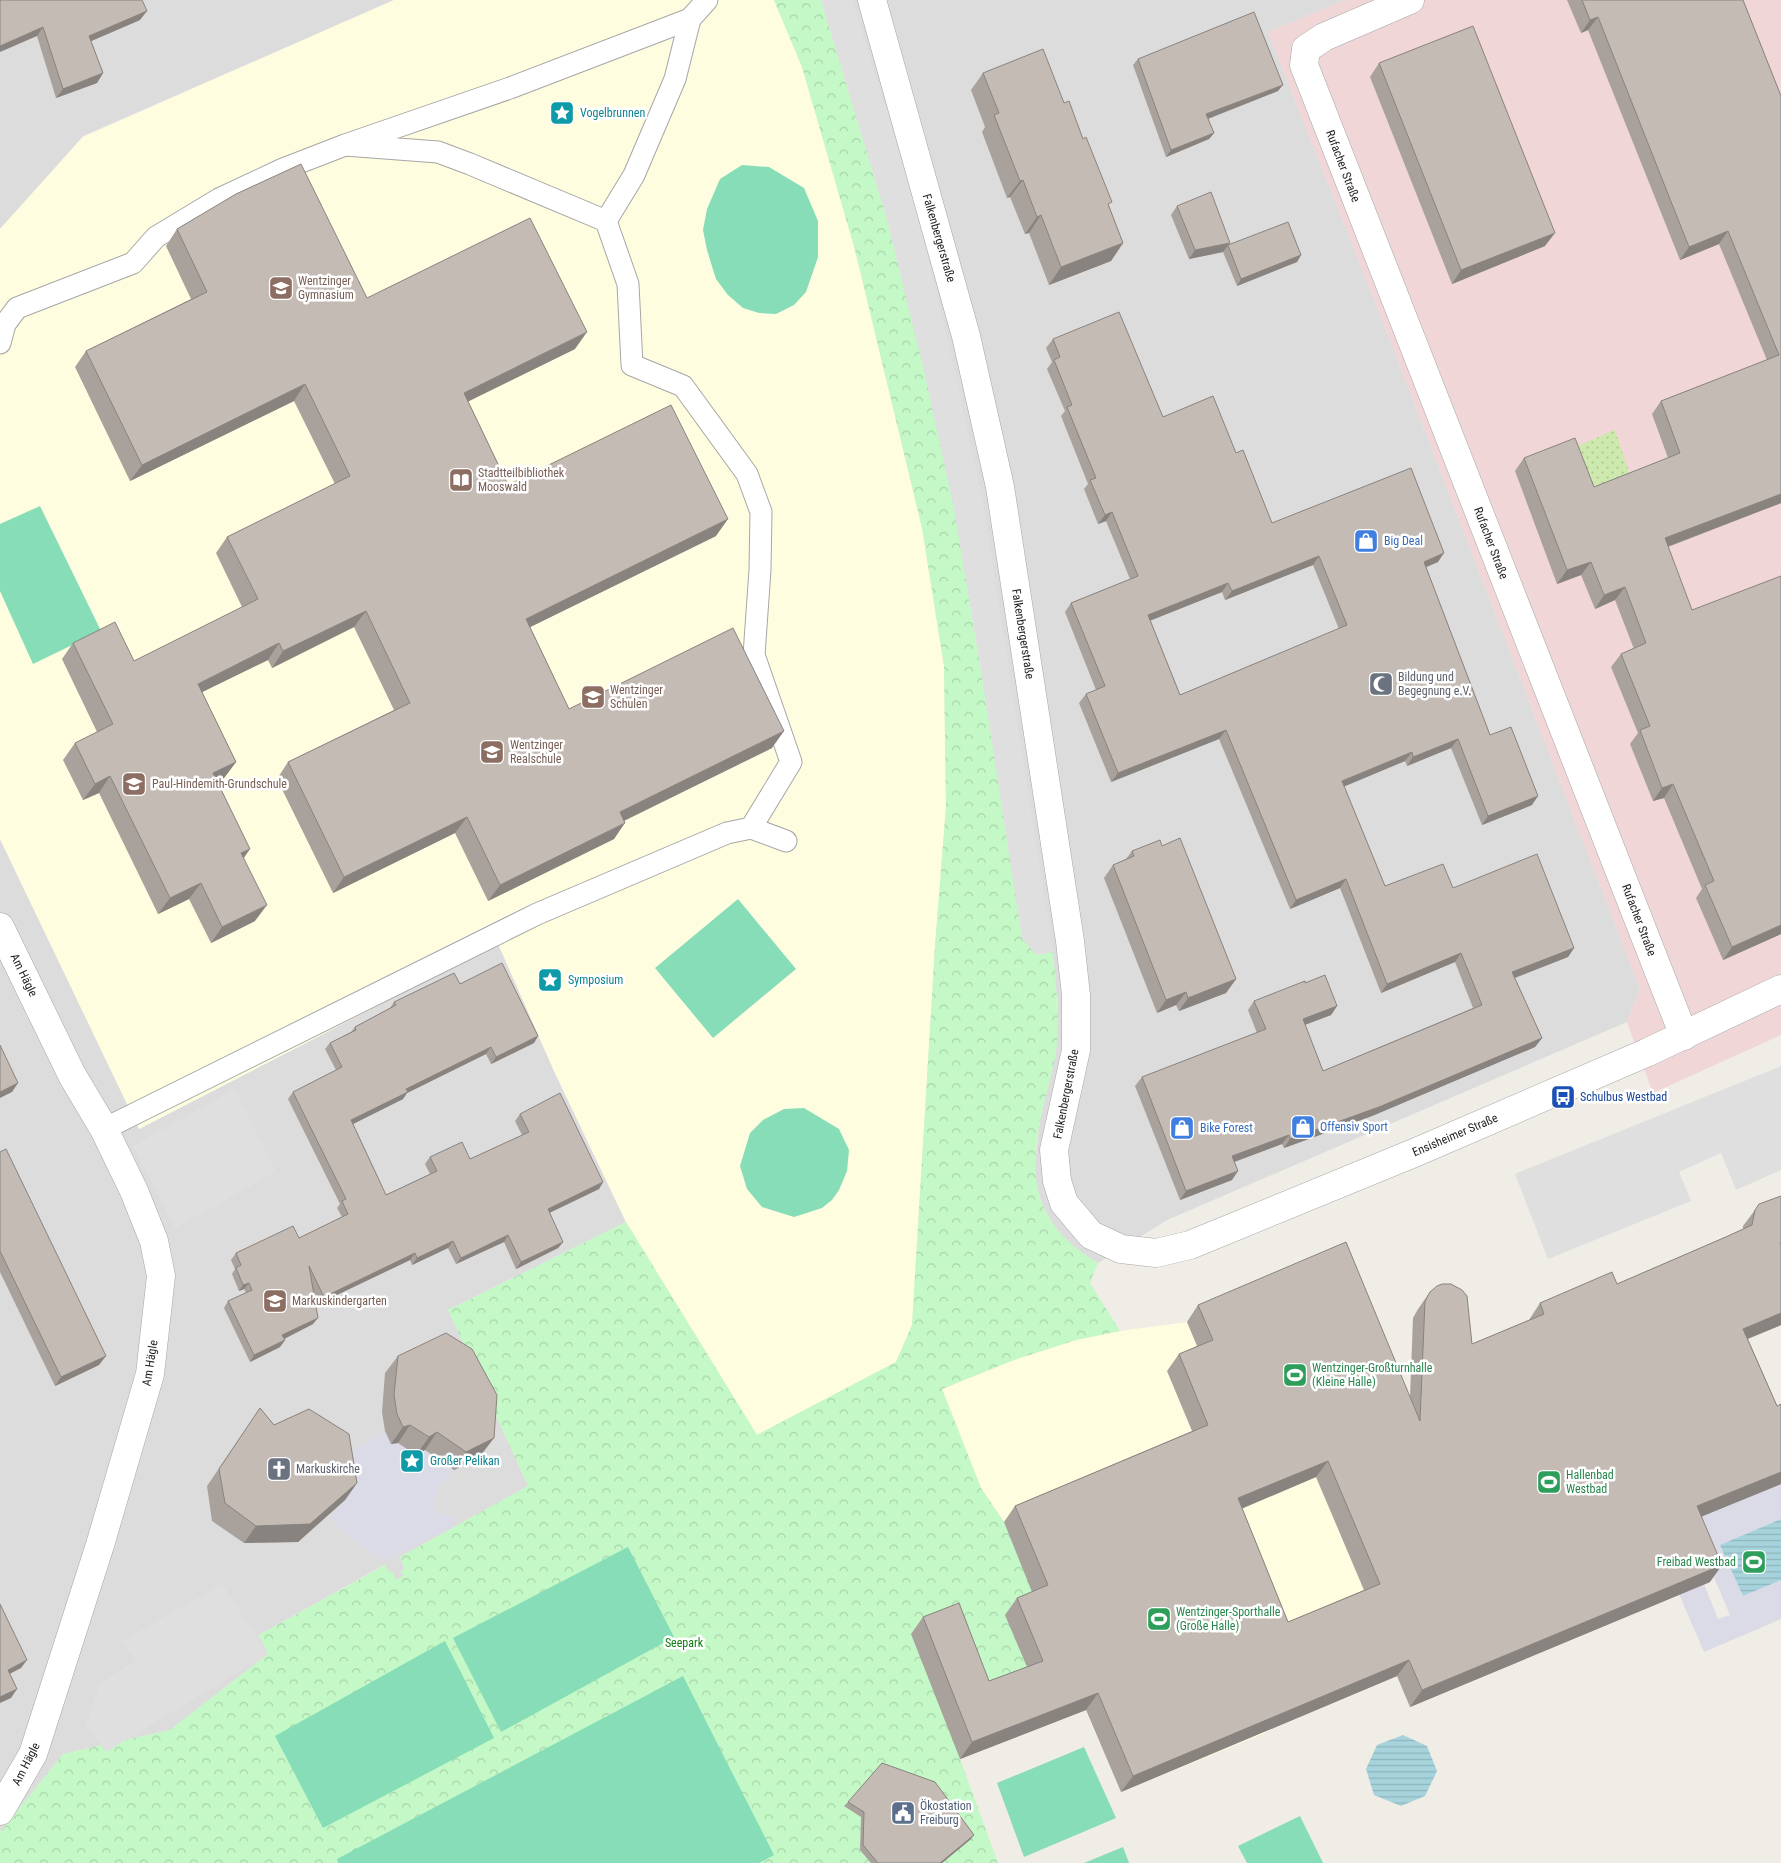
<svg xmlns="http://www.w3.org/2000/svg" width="1781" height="1863" font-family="'Roboto Condensed',sans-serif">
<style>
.residential{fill:#dddcdc}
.commercial{fill:#f0d6d6}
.education{fill:#fefde0}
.grass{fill:url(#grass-dots)}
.park{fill:url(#park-crowns)}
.pitch{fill:#86ddb7}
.parking{fill:#dfdfdf}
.plaza{fill:#dadbe6}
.water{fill:url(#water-rules)}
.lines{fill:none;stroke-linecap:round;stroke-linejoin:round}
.lane-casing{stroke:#a6a6a6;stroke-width:23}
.street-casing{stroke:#a6a6a6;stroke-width:29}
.lane{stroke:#fff;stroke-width:21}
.street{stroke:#fff;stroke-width:28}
.wall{fill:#a9a19c;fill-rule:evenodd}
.shaded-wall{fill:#89837f}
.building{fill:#c4bbb5;stroke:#89837f;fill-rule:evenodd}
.labels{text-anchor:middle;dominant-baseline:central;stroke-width:5;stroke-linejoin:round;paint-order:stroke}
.culture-label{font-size:12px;fill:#0d838f;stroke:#fff;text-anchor:start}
.street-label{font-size:12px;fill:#1f1f1f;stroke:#fff}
.education-label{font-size:12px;fill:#785e54;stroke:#fff;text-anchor:start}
.shop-label{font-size:12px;fill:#366cbe;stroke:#fff;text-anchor:start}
.worship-label{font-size:12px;fill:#5b616d;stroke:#fff;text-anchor:start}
.transit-label{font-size:12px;fill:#164399;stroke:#fff;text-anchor:start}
.leisure-label{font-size:12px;fill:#27864d;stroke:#fff;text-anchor:start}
.park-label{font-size:12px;fill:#0e7d11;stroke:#fff}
.service-label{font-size:12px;fill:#4e5e75;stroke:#fff;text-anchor:start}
</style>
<defs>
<pattern id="grass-dots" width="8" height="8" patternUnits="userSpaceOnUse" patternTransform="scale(1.25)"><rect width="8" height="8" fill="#cee9ad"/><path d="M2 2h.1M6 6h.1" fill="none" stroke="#b0c794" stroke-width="1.8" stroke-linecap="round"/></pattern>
<pattern id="park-crowns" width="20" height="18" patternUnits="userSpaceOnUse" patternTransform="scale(1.25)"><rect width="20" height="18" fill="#c4f8c6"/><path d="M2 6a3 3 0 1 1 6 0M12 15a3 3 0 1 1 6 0" fill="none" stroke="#a8d4aa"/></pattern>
<pattern id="water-rules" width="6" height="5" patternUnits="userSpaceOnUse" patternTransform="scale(1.25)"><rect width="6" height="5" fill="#a7d3dc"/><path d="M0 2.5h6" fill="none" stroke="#8fb5bc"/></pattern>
</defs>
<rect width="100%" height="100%" fill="#f0ece6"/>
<!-- residential -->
<g class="residential">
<polygon points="0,0 394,0 83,136 0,229"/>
<polygon points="821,0 1345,0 1268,32 1381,317 1640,989 1627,1022 1167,1220 1098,1263 1078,1252 1062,1237 1052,1223 1042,1204 1036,1185 1035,1162 1040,1120 1055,1057 1058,1000 887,219"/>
<polygon points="0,839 139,1129 498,943 554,1071 626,1222 448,1310 528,1486 400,1557 405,1570 404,1576 396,1580 392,1571 389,1573 384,1565 259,1635 268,1654 170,1730 63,1754 0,1832"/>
</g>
<!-- commercial -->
<polygon class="commercial" points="1345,0 1781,0 1781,1035 1653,1093 1627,1022 1640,989 1381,317 1268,32"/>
<!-- education -->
<g class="education">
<polygon points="394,0 774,0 802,67 855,250 922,528 944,666 946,806 935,946 912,1325 896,1362 757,1435 626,1222 554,1071 498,944 139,1129 0,839 0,229 83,137"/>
<polygon points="1241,1299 1368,1600 1265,1733 1121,1792 1004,1522 981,1488 942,1389 1014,1360 1076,1340 1120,1331 1187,1322"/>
</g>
<!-- grass -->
<polygon class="grass" points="1615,430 1632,481 1617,578 1566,451"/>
<!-- park -->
<path class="park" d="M774,0H821L887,219L924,370L954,508L982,677L1037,955L1053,952C1056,986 1061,1023 1055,1058C1051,1079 1044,1100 1040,1121C1027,1186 1039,1228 1098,1263L1090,1283L1120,1331L1076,1340L1014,1360L942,1389L981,1488L1004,1522L1086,1710L960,1759L998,1863H0V1832L63,1754L170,1730L268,1654L259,1635L385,1565L389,1573L392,1571L396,1580L403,1576L401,1571L405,1569L400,1557L528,1486L448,1310L626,1222L757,1435L896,1362L912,1325L935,946L946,806L944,666L922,528L855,250L802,67Z"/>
<!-- pitch -->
<g class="pitch">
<polygon points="742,165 769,167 804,188 818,221 818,257 806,292 794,305 776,314 759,313 743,308 728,295 716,279 707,250 703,230 707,209 720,179"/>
<polygon points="40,506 101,631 33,664 0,591 0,524"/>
<polygon points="738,899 796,969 713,1038 655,968"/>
<polygon points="804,1108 839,1129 849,1150 847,1171 839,1190 832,1200 822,1208 794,1217 762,1207 747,1189 740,1166 750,1133 763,1120 784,1109"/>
<polygon points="628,1547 674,1637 501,1732 453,1638"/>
<polygon points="445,1641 494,1738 323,1828 275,1736"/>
<polygon points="683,1676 774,1855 759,1863 338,1863 337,1859"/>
<polygon points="1084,1747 1116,1818 1024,1857 997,1783"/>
<polygon points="1300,1816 1323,1863 1247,1863 1238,1846"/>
<polygon points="1123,1847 1129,1863 1084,1863"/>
</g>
<!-- parking -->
<g class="parking">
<polygon points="821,0 852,0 917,210 949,346 983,502 1053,952 1037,955 1022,939 982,677 954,508 924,370 887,219"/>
<polygon points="1781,1066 1781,1170 1736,1190 1721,1153 1679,1172 1691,1201 1548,1259 1515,1174"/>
<polygon points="235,1089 276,1172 175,1228 133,1146"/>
<polygon points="222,1584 268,1654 106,1752 86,1726 100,1683 135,1661 123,1641"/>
</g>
<!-- plaza -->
<g class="plaza">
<polygon points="385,1431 404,1441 429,1448 454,1470 437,1489 434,1510 453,1517 454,1527 386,1560 378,1557 348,1537 329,1517 345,1500 348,1453"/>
<polygon points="1781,1484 1781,1519 1721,1545 1743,1596 1781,1580 1781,1619 1704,1652 1679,1594 1704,1584 1718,1619 1730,1615 1703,1552 1686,1523"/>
</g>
<!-- water -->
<g class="water">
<polygon points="1781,1519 1781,1580 1743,1596 1720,1545"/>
<polygon points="1403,1735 1427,1746 1437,1771 1425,1796 1401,1806 1374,1795 1366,1769 1377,1745"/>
</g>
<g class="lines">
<defs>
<g id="lane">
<polyline points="606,221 634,175 675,79 690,19"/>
<polyline points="0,343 5,324 17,308 133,263 156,237 219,199 283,169 345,145 510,88 690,19 707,0"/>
<polyline points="751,828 786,841"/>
<polyline points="104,1129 537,914 727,833 751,828 791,762 754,655 760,570 761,512 747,474 683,386 632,365 628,284 606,221 470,164 438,152 345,145"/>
</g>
<g id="street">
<polyline points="872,0 966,336 1000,487 1070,941 1076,995 1076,1050 1054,1150 1057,1181 1064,1203 1091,1235 1121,1249 1156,1253 1190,1245 1414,1153 1646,1053 1781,989"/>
<polyline points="1410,0 1324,37 1306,49 1304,65 1684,1036"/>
<polyline points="0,927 72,1075 104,1129 134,1191 154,1241 161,1276 150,1374 100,1545 33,1754 0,1811"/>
</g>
</defs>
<!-- lane casing -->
<use href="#lane" class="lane-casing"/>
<!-- street casing -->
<use href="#street" class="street-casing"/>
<!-- lane -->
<use href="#lane" class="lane"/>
<!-- street -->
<use href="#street" class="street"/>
</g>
<!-- wall -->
<g class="wall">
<polygon points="0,0 140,20 91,41 103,73 97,83 56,98 37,36"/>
<polygon points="1567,0 1743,0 1781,96 1781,503 1668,547 1781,934 1723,960 1696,898 1702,889 1664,798 1653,801 1630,744 1638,733 1611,667 1621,654 1634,649 1615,600 1595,609 1581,575 1557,584 1515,471 1524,458 1594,487 1668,458 1652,414 1661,401 1767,360 1719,244 1680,260 1588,30 1581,33"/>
<polygon points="1138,59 1278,91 1208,119 1214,133 1209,139 1166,157 1133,65"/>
<polygon points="1379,63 1545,246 1452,284 1370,77"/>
<polygon points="983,73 1064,103 1109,206 1123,243 1111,261 1049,285 1029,233 1025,234 1010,197 1007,198 982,132 985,127 971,90"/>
<polygon points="1177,206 1228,245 1301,255 1297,262 1237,286 1223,252 1189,259 1171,215"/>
<polygon points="177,229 367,298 575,349 468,401 508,485 716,536 530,627 569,709 772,748 624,821 614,839 488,901 455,833 333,893 277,779 288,762 394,710 354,627 272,668 268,660 202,692 236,762 224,778 217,782 244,858 255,921 211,943 189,899 158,914 99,793 83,800 63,760 75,743 97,732 62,659 73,643 134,661 242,607 216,553 227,537 335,484 294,401 130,481 75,367 86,351 191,299 166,246"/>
<path d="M1053,339L1163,417L1236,453L1272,523L1438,562L1426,567L1490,735L1532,805L1482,825L1451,748L1407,766L1405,761L1344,786L1385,886L1453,888L1574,948L1568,957L1515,978L1542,1038L1535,1047L1372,1116L1284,1148L1282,1144L1234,1162L1232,1180L1180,1200L1135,1086L1142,1077L1257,1033L1248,1010L1254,1001L1305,983L1337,1006L1331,1015L1305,1025L1323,1071L1473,1008L1455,962L1381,993L1340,888L1290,909L1219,739L1111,782L1079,703L1086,694L1096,690L1065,612L1071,603L1130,579L1106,521L1098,524L1084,489L1088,484L1061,416L1065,411L1047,369L1052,362L1046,348ZM1313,565L1339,629L1180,695L1150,620L1222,592L1225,600Z"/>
<polygon points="1162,846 1236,979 1226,993 1179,1011 1176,1005 1157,1013 1104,878 1113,865 1126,859 1132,851"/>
<polygon points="460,984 538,1036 534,1043 491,1064 486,1054 407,1093 403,1099 353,1124 386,1195 430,1174 425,1164 430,1157 470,1159 522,1135 515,1121 520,1114 603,1182 599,1189 549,1213 563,1242 558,1248 516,1269 504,1242 456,1264 448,1248 412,1265 410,1260 320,1303 313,1291 313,1324 284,1339 285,1340 280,1347 250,1362 224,1308 228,1301 246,1293 244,1289 239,1291 232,1274 235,1269 231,1260 236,1253 299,1238 342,1217 337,1208 340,1204 288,1099 293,1092 336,1070 325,1049 330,1043 351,1032 355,1027 390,1008 394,1002"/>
<polygon points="0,1152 99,1365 55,1386 0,1272"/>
<path d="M1755,1210L1781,1325L1748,1339L1777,1406L1781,1404V1484L1702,1516L1710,1582L1410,1707L1397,1676L1121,1792L1086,1710L960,1759L911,1634L923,1617L989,1681L1027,1667L1005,1615L1017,1598L1032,1592L1004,1522L1015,1506L1192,1431L1167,1371L1179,1354L1197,1346L1187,1322L1198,1305L1410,1397L1413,1318L1418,1309L1430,1292L1472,1344L1529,1320L1540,1303L1617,1284L1728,1236L1743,1229V1226ZM1316,1477L1364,1590L1288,1622L1242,1508Z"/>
<polygon points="398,1356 481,1455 454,1470 425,1450 416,1455 398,1443 391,1444 385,1431 382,1412 385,1373"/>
<polygon points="260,1408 274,1425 357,1483 345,1500 298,1542 244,1543 212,1521 207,1486"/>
<polygon points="848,1802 971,1839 942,1863 871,1863 860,1850 861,1817 844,1806"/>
</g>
<!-- shaded-wall -->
<g class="shaded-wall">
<polygon points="147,11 140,20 82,45 89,36"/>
<polygon points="1598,17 1588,30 1581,33 1590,20"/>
<polygon points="43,27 37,36 0,52 0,46"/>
<polygon points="103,73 97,83 56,98 63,89"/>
<polygon points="1283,85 1278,91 1202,121 1206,114"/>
<polygon points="1214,133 1209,139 1166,157 1171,150"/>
<polygon points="1023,180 1010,197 1007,198 1020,181"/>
<polygon points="1041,215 1029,233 1025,234 1037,217"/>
<polygon points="1728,231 1719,244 1680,260 1689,247"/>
<polygon points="1555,233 1545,246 1452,284 1461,270"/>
<polygon points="1123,243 1111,261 1049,285 1061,267"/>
<polygon points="1230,243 1223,252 1189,259 1195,250"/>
<polygon points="1301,255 1297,262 1237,286 1241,279"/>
<polygon points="587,332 575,349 453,409 464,393"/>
<polygon points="305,384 294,401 130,481 142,465"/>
<polygon points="1781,494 1781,503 1656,551 1665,538"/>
<polygon points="1112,512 1106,521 1098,524 1105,515"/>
<polygon points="728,519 716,536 514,635 526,619"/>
<polygon points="1444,553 1438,562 1417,571 1424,562"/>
<polygon points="1319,556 1313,565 1225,600 1232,591"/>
<polygon points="1591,562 1581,575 1557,584 1567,570"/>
<polygon points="1228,583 1222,592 1142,624 1148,615"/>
<polygon points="1625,587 1615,600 1595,609 1604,595"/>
<polygon points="366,611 354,627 272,668 283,651"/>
<polygon points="279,643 268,660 186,700 198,684"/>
<polygon points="1226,730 1219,739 1111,782 1118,773"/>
<polygon points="784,731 772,748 609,828 620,812"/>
<polygon points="1458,739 1451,748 1407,766 1413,757"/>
<polygon points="1412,752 1405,761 1336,790 1342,781"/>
<polygon points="236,762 224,778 201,789 213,773"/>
<polygon points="110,776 99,793 83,800 95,784"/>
<polygon points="1673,784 1664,798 1653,801 1662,788"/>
<polygon points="1538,796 1532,805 1482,825 1488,816"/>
<polygon points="467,817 455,833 333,893 344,877"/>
<polygon points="625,823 614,839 488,901 500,885"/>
<polygon points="250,849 239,865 241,853"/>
<polygon points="1346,879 1340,888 1290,909 1296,900"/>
<polygon points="201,883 189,899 158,914 170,898"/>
<polygon points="267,905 255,921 211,943 222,927"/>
<polygon points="1781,925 1781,934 1723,960 1732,947"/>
<polygon points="1574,948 1568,957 1506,981 1512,972"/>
<polygon points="1461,953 1455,962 1381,993 1387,984"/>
<polygon points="1236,979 1226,993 1179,1011 1188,998"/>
<polygon points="1186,992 1176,1005 1157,1013 1166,1000"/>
<polygon points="1337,1006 1331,1015 1296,1028 1303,1019"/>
<polygon points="538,1036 534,1043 491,1064 496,1057"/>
<polygon points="1542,1038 1535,1047 1372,1116 1284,1148 1290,1139"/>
<polygon points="491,1047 486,1054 407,1093 403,1099 347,1127 351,1120 406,1089"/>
<polygon points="18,1083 12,1092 0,1098 0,1092"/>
<polygon points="1289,1135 1282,1144 1226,1165 1232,1156"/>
<polygon points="1238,1171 1232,1180 1180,1200 1186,1191"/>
<polygon points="603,1182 599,1189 543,1216 548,1209"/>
<polygon points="508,1235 504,1242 456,1264 461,1258"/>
<polygon points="453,1241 448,1248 412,1265 417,1258"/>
<polygon points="563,1242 558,1248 516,1269 521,1262"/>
<polygon points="415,1253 410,1260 320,1303 324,1297"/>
<polygon points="249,1283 244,1289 239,1291 243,1285"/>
<polygon points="1781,1313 1781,1325 1732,1345 1743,1329"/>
<polygon points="318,1318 313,1324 278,1342 282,1335"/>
<polygon points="285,1340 280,1347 250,1362 254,1355"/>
<polygon points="106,1356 99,1365 55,1386 61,1377"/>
<polygon points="410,1425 398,1443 391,1444 403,1427"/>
<polygon points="437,1432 425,1450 416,1455 429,1437"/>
<polygon points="494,1438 481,1455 454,1470 466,1452"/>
<polygon points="1328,1461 1316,1477 1227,1515 1238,1498"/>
<polygon points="1781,1472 1781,1484 1686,1523 1697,1506"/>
<polygon points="357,1483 345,1500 298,1542 244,1543 256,1526"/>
<polygon points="1722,1565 1710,1582 1410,1707 1422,1690"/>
<polygon points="27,1660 21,1668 2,1678 8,1670"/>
<polygon points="1409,1660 1397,1676 1121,1792 1133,1776"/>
<polygon points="17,1689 11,1698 0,1703 0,1697"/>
<polygon points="1098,1693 1086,1710 960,1759 972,1742"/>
<polygon points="974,1835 971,1839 942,1863 940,1863"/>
</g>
<!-- building -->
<g class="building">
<polygon points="0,0 142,0 147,11 89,36 103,73 63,89 43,27 0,46"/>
<polygon points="1582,0 1743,0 1781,96 1781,494 1665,538 1692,610 1781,576 1781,925 1732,947 1705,885 1714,881 1673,784 1662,788 1640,730 1650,726 1621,654 1646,643 1625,587 1604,595 1591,562 1567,570 1524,458 1575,438 1594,487 1680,453 1661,401 1779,355 1728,231 1689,247 1598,17 1590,20"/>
<polygon points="1254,12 1283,85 1206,114 1214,133 1171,150 1138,59"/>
<polygon points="1473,26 1555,233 1461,270 1379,63"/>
<polygon points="1043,49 1064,103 1069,101 1083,139 1086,137 1112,202 1108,204 1123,243 1061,267 1041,215 1037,217 1023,180 1020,181 994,115 999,113 983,73"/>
<polygon points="301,164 367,298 530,218 587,332 464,393 508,485 671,405 728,519 526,619 569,709 733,628 784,731 620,812 625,823 500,885 467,817 344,877 288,762 410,703 366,611 283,651 279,643 198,684 236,762 213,773 250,849 241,853 267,905 222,927 201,883 170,898 110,776 95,784 75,743 113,724 73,643 115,622 134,661 258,599 227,537 350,476 305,384 142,465 86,351 207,292 177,229 236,194"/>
<polygon points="1211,192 1230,243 1195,250 1177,206"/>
<polygon points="1288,222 1301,255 1241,279 1228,245"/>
<path d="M1119,312L1163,417L1213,396L1236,453L1243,450L1272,523L1411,468L1444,553L1424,562L1490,735L1511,727L1538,796L1488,816L1458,739L1413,757L1412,752L1342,781L1385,886L1443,864L1453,888L1537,854L1574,948L1512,972L1542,1038L1379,1107L1290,1139L1289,1135L1232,1156L1238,1171L1186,1191L1142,1077L1266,1029L1254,1001L1305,981V983L1325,975L1337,1006L1303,1019L1323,1071L1482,1005L1461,953L1387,984L1346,879L1296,900L1226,730L1118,773L1086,694L1105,686L1071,603L1138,576L1112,512L1105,515L1090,480L1096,478L1067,407L1072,405L1054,360L1060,357L1053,339ZM1319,556L1347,625L1180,695L1148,615L1228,583L1232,591Z"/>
<polygon points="1180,838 1236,979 1188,998 1186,992 1166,1000 1113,865 1134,856 1132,851 1160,840 1162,846"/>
<polygon points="502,963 538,1036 496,1057 491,1047 406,1089 408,1092 351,1120 386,1195 437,1171 430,1157 462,1142 470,1159 529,1132 520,1114 560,1093 603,1182 548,1209 563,1242 521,1262 508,1235 461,1258 453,1241 417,1258 415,1253 324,1297 309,1266 318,1318 282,1335 285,1340 254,1355 228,1301 252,1290 249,1283 243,1285 236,1268 241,1265 236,1253 293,1226 299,1238 348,1214 342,1201 346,1199 293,1092 342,1067 330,1043 356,1030 355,1027 396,1005 394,1002 454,973 460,984"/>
<polygon points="0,1045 18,1083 0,1092"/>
<polygon points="6,1149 106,1356 61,1377 0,1251 0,1152"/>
<path d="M1781,1196V1243H1780L1781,1245V1313L1743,1329L1777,1406L1781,1404V1472L1697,1506L1722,1565L1422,1690L1409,1660L1133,1776L1098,1693L972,1742L923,1617L959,1603L989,1681L1043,1661L1017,1598L1048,1585L1015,1506L1208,1425L1179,1354L1213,1340L1198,1305L1346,1242L1420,1421L1425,1301L1430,1292L1437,1286L1442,1284H1451L1462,1290L1467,1296L1472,1344L1544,1314L1540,1303L1612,1272L1617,1284L1728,1236L1752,1225L1755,1210L1759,1204ZM1328,1461L1380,1584L1288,1622L1238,1498Z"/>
<polygon points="446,1333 472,1349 497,1395 494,1438 466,1452 437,1432 429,1437 410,1425 403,1427 397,1414 394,1395 398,1356"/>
<polygon points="260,1408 274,1425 309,1409 349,1434 357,1483 310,1524 256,1526 225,1503 219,1469"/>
<polygon points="0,1604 27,1660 8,1670 17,1689 0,1697"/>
<polygon points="882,1763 935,1782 974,1835 940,1863 878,1863 863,1845 864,1812 848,1802"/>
</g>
<!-- icons -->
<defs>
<symbol id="sight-square" viewBox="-11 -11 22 22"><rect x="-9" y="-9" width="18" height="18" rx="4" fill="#0f9aa8" stroke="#fff"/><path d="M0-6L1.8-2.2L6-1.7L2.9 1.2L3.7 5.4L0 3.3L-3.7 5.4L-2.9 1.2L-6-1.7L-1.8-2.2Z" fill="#fff"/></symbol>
<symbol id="school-square" viewBox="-11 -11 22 22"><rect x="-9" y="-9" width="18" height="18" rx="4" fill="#8d6e63" stroke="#fff"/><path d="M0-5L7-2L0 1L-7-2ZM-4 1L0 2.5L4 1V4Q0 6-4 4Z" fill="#fff"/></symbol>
<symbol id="library-square" viewBox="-11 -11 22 22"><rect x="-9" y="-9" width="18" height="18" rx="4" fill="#8d6e63" stroke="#fff"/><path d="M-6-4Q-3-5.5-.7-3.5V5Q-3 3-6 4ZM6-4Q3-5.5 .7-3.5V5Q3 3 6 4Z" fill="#fff"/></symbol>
<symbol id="shop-square" viewBox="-11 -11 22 22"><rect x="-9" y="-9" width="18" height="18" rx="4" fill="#3f7fe0" stroke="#fff"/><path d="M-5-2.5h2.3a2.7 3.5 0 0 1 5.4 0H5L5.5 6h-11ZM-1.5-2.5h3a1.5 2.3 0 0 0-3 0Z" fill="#fff"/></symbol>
<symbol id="mosque-square" viewBox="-11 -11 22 22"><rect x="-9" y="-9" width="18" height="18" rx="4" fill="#6b7280" stroke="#fff"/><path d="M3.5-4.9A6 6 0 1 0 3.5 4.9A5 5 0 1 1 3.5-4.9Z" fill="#fff"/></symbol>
<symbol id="bus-square" viewBox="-11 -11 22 22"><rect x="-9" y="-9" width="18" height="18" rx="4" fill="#1a4fb4" stroke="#fff"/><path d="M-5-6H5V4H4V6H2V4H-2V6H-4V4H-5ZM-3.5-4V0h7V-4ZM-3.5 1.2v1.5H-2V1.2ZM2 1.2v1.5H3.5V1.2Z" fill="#fff"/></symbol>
<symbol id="stadium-square" viewBox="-11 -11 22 22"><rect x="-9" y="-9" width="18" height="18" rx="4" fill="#2e9e5b" stroke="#fff"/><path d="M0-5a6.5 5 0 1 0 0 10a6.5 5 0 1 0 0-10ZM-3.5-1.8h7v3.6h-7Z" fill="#fff"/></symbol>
<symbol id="church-square" viewBox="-11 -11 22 22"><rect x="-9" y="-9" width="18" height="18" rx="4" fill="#6b7280" stroke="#fff"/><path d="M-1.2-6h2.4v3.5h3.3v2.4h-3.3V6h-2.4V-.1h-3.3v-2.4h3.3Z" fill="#fff"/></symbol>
<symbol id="civic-square" viewBox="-11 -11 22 22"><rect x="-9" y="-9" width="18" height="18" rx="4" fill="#5c6f8a" stroke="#fff"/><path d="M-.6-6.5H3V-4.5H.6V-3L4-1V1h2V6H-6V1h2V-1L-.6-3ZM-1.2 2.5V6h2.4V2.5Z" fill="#fff"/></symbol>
</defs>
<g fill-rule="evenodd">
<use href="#sight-square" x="548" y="99" width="28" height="28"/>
<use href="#school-square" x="267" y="274" width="28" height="28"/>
<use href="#library-square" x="447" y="466" width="28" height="28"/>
<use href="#shop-square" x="1352" y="527" width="28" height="28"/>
<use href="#mosque-square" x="1367" y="670" width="28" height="28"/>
<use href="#school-square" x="579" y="683" width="28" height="28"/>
<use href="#school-square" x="478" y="738" width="28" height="28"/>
<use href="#school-square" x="120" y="770" width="28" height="28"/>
<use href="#sight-square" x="536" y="966" width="28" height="28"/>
<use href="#bus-square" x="1549" y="1083" width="28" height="28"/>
<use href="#shop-square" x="1289" y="1113" width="28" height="28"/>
<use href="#shop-square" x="1168" y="1114" width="28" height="28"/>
<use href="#school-square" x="261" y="1287" width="28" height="28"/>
<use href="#stadium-square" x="1281" y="1361" width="28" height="28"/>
<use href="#sight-square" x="398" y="1447" width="28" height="28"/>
<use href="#church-square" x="265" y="1455" width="28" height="28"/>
<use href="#stadium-square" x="1535" y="1468" width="28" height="28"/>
<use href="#stadium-square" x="1740" y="1548" width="28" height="28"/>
<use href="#stadium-square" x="1145" y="1605" width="28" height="28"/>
<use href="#civic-square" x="889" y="1799" width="28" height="28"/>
</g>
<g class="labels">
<!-- culture labels -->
<g class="culture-label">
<text x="580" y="113">Vogelbrunnen</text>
<text x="568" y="980">Symposium</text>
<text x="430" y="1461">Großer Pelikan</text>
</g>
<!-- street labels -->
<g class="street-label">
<text transform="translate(1343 166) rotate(69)">Rufacher Straße</text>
<text transform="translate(939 238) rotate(74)">Falkenbergerstraße</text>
<text transform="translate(1491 543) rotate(69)">Rufacher Straße</text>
<text transform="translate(1023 634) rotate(81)">Falkenbergerstraße</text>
<text transform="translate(1639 920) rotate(69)">Rufacher Straße</text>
<text transform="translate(24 975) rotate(64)">Am Hägle</text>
<text transform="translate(1066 1094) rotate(-79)">Falkenbergerstraße</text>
<text transform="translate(1455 1135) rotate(-23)">Ensisheimer Straße</text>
<text transform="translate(150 1363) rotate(-81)">Am Hägle</text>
<text transform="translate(26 1764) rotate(-63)">Am Hägle</text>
</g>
<!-- education labels -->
<g class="education-label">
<text x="298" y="281">Wentzinger<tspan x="298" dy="14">Gymnasium</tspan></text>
<text x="478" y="473">Stadtteilbibliothek<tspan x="478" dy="14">Mooswald</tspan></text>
<text x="610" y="690">Wentzinger<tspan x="610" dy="14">Schulen</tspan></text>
<text x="510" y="745">Wentzinger<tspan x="510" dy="14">Realschule</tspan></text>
<text x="152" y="784">Paul-Hindemith-Grundschule</text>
<text x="292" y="1301">Markuskindergarten</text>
</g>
<!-- shop labels -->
<g class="shop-label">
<text x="1384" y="541">Big Deal</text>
<text x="1320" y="1127">Offensiv Sport</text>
<text x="1200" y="1128">Bike Forest</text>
</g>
<!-- worship labels -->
<g class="worship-label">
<text x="1398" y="677">Bildung und<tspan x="1398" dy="14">Begegnung e.V.</tspan></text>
<text x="296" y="1469">Markuskirche</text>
</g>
<!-- transit labels -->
<g class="transit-label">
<text x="1580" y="1097">Schulbus Westbad</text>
</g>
<!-- leisure labels -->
<g class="leisure-label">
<text x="1312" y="1368">Wentzinger-Großturnhalle<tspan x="1312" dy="14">(Kleine Halle)</tspan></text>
<text x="1566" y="1475">Hallenbad<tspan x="1566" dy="14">Westbad</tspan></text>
<text x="1736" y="1562" text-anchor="end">Freibad Westbad</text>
<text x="1176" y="1612">Wentzinger-Sporthalle<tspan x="1176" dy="14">(Große Halle)</tspan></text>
</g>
<!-- park labels -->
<g class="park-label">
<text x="684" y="1643">Seepark</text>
</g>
<!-- service labels -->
<g class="service-label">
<text x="920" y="1806">Ökostation<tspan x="920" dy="14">Freiburg</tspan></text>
</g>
</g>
</svg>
